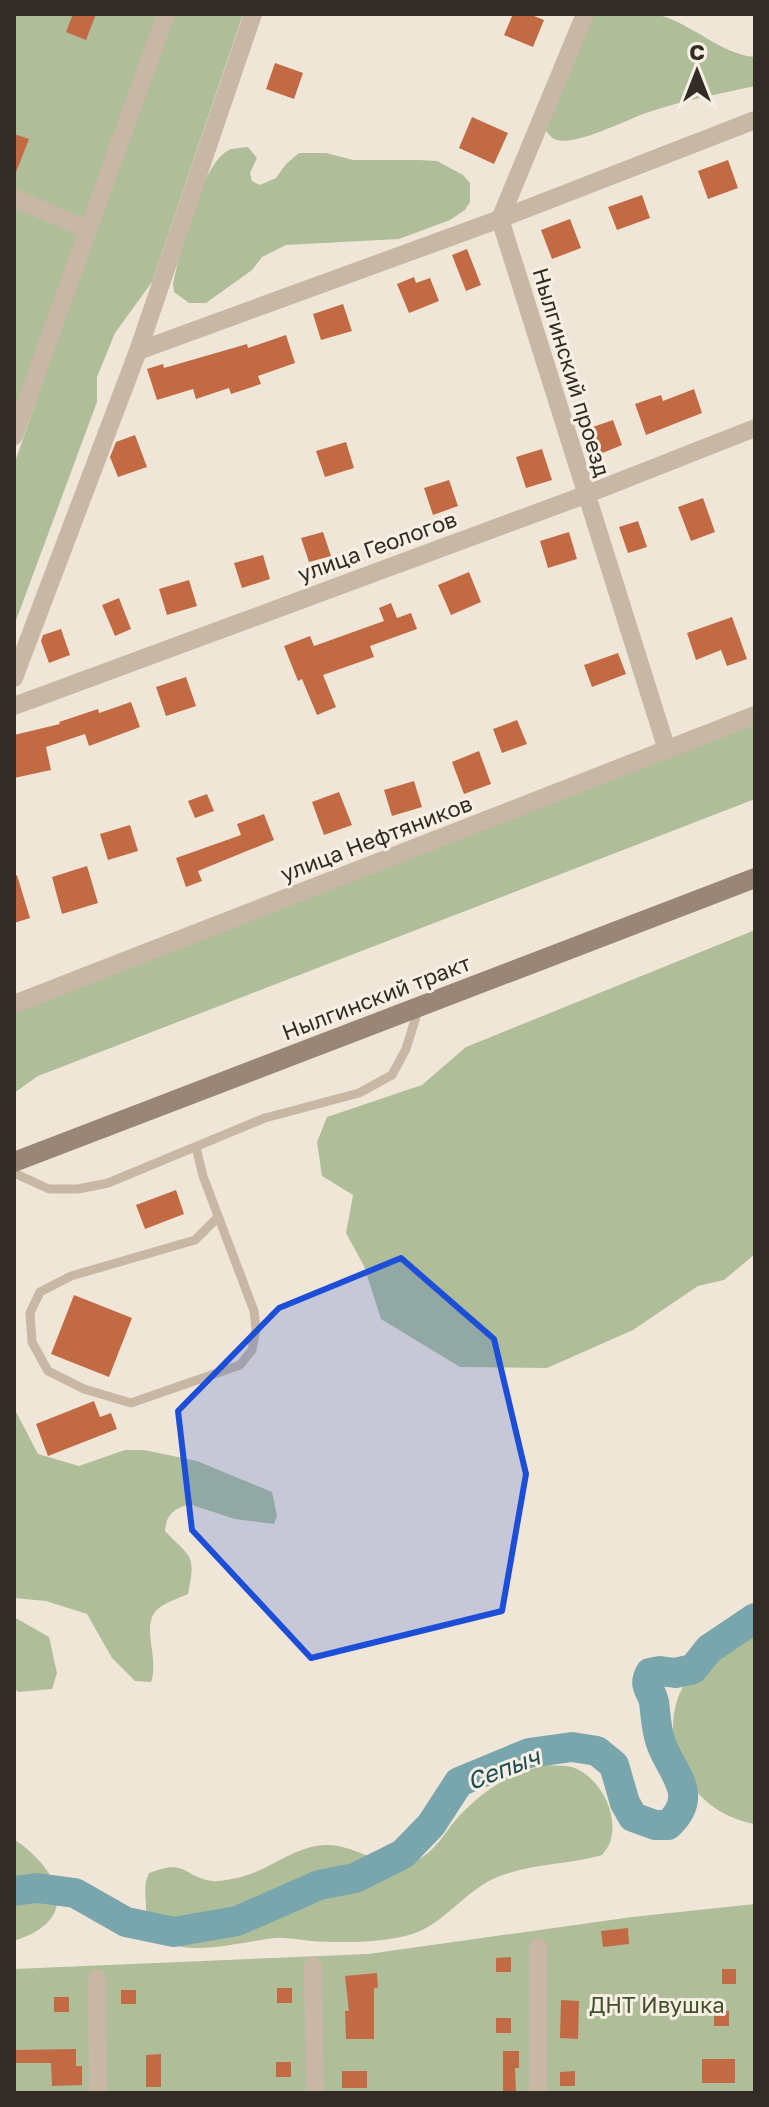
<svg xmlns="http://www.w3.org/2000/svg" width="769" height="2107" font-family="'Golos Text',sans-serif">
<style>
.green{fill:#afbe99}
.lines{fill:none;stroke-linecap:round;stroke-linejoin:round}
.river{stroke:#78a6ac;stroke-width:30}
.building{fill:#c26a44}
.service{stroke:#c7b7a4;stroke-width:9}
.minor{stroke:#c7b7a4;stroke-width:18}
.secondary{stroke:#9a8676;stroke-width:20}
.marked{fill:#1d4ed8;fill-opacity:0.2;stroke:#1d4ed8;stroke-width:6;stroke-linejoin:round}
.labels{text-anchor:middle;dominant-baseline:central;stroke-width:6;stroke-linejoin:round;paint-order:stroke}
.street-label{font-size:22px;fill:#332b26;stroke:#f8f0e4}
.park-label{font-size:22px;fill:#40502a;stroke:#f8f0e4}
.water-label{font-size:24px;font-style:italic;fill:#1d4c53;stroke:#f8f0e4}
</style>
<rect width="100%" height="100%" fill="#f0e6d8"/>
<!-- green -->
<g class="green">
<polygon points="14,14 243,14 152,282 115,333 97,377 97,402 14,626 14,465 157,49 14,417"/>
<path d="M584,14C605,14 639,10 659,15C693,24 720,54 755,57V86C718,94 681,101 646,113C623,121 579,145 557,140C549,138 545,129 541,122Z"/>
<path d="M248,147L257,158L250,173L252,181L260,185L276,178L286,164L299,153H326L353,160H419L437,161L463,175L470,183V202L465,210L450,220L399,239L286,245L262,257L252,270L206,303H189L174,292L173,284C179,255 201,163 229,150C234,148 242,148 248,147Z"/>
<polygon points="755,721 755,799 38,1076 14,1093 14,1008"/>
<polygon points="755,930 755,1254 724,1280 698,1286 633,1330 547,1368 460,1367 381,1319 364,1266 346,1233 353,1195 322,1176 317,1142 327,1117 422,1085 466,1047"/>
<path d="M14,1408L38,1454L79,1466L125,1450H144L197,1461L272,1492L277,1516L274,1524L235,1519L189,1504C173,1510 167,1513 165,1531C192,1559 196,1554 188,1594C179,1598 167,1602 159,1608C139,1623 160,1658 151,1682L135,1681L112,1658L87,1614L46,1601L14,1598Z"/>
<polygon points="14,1617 49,1637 57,1673 52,1689 18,1692 14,1687"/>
<path d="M755,1636V1824C707,1816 673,1775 673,1728C673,1710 678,1690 691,1676C708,1659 734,1647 755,1636Z"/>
<path d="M547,1765C555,1766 565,1765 572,1767C599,1776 618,1812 611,1839C610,1845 605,1851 602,1855C568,1865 533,1863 500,1876C465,1889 445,1925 409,1935C382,1943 339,1943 311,1941C299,1940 286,1937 275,1938C236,1942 148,1970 146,1909C146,1897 143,1885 149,1873C187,1858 182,1876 212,1881C219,1882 230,1879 237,1878C268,1872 296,1844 328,1845C356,1845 383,1870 411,1862C436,1855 446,1828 463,1812C488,1787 513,1772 547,1765Z"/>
<path d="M14,1839C61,1872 82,1919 14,1941Z"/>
<polygon points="755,1904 755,2093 14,2093 14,1969 368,1954 632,1917"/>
</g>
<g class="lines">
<!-- river -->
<path class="river" d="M14,1891L37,1888L75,1893L126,1922L174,1932L237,1921L319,1885L355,1878L403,1854L431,1825L459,1782L529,1753L572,1747L597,1751L614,1765L625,1803L633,1817L655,1825H668C699,1796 675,1777 662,1746C656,1732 656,1717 654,1702C651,1689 643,1687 650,1673L660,1671L675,1673L693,1669L709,1649L755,1618"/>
</g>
<!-- building -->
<g class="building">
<polygon points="73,14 96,14 86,40 66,32"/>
<polygon points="513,14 529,14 544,20 533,47 504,35"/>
<polygon points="275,63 303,73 294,99 266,89"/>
<polygon points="472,117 508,133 494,164 459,148"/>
<polygon points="14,134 29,139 15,175 14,175"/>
<polygon points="728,160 738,188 708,199 698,171"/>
<polygon points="642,195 650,218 617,230 608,207"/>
<polygon points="570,219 581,248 552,259 541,230"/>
<polygon points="467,249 481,285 466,291 452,255"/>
<polygon points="414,277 416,283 430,278 439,301 409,313 397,284"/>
<polygon points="343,304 352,331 321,340 313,314"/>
<polygon points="286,335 295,363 258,376 261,384 231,394 229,388 196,399 193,389 157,400 147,369 163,364 164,368 247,344 248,348"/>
<polygon points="694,389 702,413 646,435 635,404 661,395 663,401"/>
<polygon points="613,420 622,445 600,454 590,428"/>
<polygon points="135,435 147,467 118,477 110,457 116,442"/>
<polygon points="346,442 354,468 325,477 316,451"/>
<polygon points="542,449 552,480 526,488 516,457"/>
<polygon points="449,480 458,506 433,515 424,488"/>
<polygon points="703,498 715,532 691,541 678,507"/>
<polygon points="638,521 647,547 628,553 619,527"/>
<polygon points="323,532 331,556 309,562 301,538"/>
<polygon points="569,532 577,559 548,568 540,541"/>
<polygon points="263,555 270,579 242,588 234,563"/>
<polygon points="469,572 481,602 451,615 438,585"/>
<polygon points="189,580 197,606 167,615 159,589"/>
<polygon points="119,598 131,629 115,636 102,605"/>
<polygon points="391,603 397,618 411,613 417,629 370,646 374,657 323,675 336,707 317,715 302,679 298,681 284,646 310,636 314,646 384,621 379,608"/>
<polygon points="732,617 747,659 727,666 721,650 696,660 687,633"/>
<polygon points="61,629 70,655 49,663 41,641 43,635"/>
<polygon points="618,653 626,674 592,687 584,665"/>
<polygon points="186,677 196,706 166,716 156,687"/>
<polygon points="131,702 140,727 89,746 85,734 46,747 51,770 14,778 14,735 60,724 59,722 98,709 99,713"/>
<polygon points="517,720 527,744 502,753 493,729"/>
<polygon points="479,751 491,784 464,794 452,762"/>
<polygon points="414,781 422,807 392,816 384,790"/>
<polygon points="339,792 352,825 324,835 312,802"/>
<polygon points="207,794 214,811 195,818 188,801"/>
<polygon points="264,814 274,840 198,871 202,881 186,887 176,858 241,835 237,824"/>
<polygon points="130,825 138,851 108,860 100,834"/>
<polygon points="87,866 98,903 62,914 52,877"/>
<polygon points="17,875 30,918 14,923 14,876"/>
<polygon points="176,1190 184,1214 145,1229 136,1205"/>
<polygon points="74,1295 132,1318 109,1377 51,1354"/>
<polygon points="94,1401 100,1417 111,1413 117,1429 48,1456 36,1424"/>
<polygon points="628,1928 629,1944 603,1947 601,1931"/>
<polygon points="511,1957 511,1972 496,1972 496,1958"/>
<rect x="722" y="1969" width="14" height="15"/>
<polygon points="377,1973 378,1988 374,1988 374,2039 346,2039 345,2011 349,2011 345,1976"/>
<rect x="277" y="1988" width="15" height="15"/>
<rect x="121" y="1990" width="15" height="14"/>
<rect x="54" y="1997" width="15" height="15"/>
<polygon points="561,2000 579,2001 578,2039 560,2038"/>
<rect x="714" y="2011" width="15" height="15"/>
<rect x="496" y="2018" width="15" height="15"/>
<polygon points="76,2049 76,2066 82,2066 82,2085 52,2086 51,2063 14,2063 14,2050"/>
<polygon points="503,2051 519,2051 519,2068 515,2068 516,2093 503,2093"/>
<polygon points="161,2054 161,2087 146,2087 146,2055"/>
<rect x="702" y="2059" width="33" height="24"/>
<rect x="276" y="2062" width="15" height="15"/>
<rect x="342" y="2071" width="25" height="17"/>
<polygon points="575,2071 575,2086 560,2086 560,2072"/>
</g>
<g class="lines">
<!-- service -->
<g class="service">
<polyline points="196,1147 203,1176 254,1311 256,1329 252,1350 240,1365 131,1403 84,1389 48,1371 32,1342 30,1313 40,1292 71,1276 195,1240 218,1217"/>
<polyline points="14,1173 49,1189 78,1189 108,1183 265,1118 359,1093 392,1075 406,1049 419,1007"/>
</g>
<!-- minor -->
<g class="minor">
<polyline points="585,14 500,219 667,750"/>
<polyline points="14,198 89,230"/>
<polyline points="138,351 500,219 755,120"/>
<polyline points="14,436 166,14"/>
<polyline points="14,678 138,351 253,14"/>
<polyline points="14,706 585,495 755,428"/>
<polyline points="14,1004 755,715"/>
<polyline points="538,1947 538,2093"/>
<polyline points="313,1966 315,2093"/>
<polyline points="97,1978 98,2093"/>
</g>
<!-- secondary -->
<polyline class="secondary" points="14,1162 755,878"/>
</g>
<!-- marked area -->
<path class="marked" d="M401,1258L494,1339L526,1474L502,1611L311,1658L192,1530L178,1411L279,1308Z"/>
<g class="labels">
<!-- street labels -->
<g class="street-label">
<text transform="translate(572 372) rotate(73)">Нылгинский проезд</text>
<text transform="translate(377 546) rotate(-20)">улица Геологов</text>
<text transform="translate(376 838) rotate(-21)">улица Нефтяников</text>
<text transform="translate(376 997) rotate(-21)">Нылгинский тракт</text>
</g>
<!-- park labels -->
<g class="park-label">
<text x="657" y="2004">ДНТ Ивушка</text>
</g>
<!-- water labels -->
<g class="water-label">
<text transform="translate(503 1768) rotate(-21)">Сепыч</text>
</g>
</g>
<!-- border -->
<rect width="769" height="2107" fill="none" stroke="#332b26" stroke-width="32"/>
<!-- north arrow -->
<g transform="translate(697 72)" stroke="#f8f0e4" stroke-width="6" paint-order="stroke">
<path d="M0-6L14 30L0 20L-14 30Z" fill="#332b26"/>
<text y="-12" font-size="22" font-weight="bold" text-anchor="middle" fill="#332b26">С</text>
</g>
</svg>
